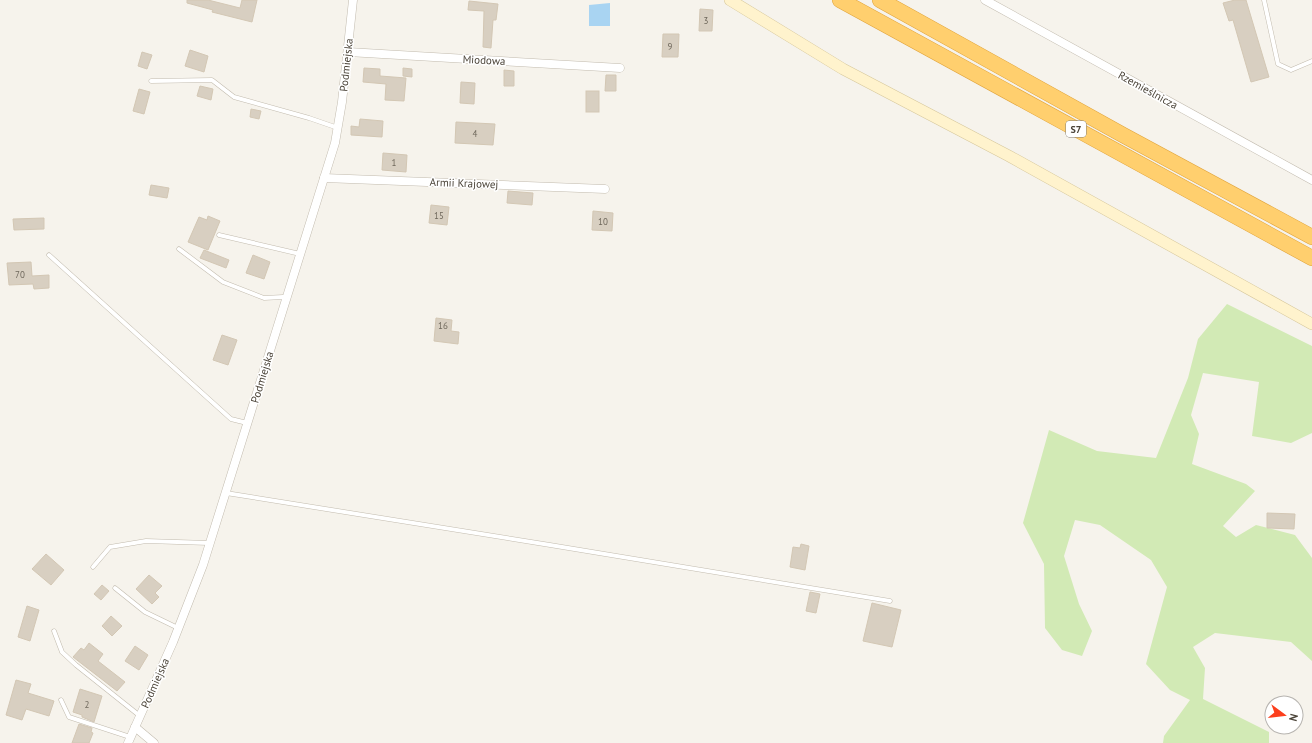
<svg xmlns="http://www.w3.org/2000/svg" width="1312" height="743" font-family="'PT Sans',sans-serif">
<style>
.green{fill:#d2eab5}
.water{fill:#a9d4f2}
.building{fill:#d8cfc1;stroke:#d3c7b4}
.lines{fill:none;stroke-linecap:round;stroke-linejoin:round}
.lane-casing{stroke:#c2bbae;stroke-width:5}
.street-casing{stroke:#c2bbae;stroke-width:9}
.secondary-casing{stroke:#d6c79b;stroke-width:12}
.highway-casing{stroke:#e0a43c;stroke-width:16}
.lane{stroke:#fff;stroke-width:4}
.street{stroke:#fff;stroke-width:8}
.secondary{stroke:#fff3cd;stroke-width:11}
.highway{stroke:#ffcf6e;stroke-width:15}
.labels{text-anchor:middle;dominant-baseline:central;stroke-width:3;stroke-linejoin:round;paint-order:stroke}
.number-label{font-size:9px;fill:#6e675b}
.shield{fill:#fff;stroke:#817c74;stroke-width:1}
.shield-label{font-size:10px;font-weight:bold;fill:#4b4439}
.street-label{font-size:11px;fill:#4b4439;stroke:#fff}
</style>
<rect width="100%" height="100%" fill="#f6f3ec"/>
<!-- green -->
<polygon class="green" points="1227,304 1312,346 1312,433 1291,443 1252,436 1259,382 1203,373 1191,415 1199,434 1192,464 1246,484 1255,491 1223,526 1236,537 1256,525 1295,535 1312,558 1312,661 1291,642 1215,633 1193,647 1205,668 1203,699 1269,732 1269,743 1163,743 1164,736 1190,700 1170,690 1146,664 1167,587 1151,560 1100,525 1075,520 1064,556 1079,604 1092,631 1082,656 1062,650 1045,628 1044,564 1023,523 1049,430 1097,451 1156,458 1188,378 1198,339"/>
<!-- water -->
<polygon class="water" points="610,3 610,26 589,26 589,5"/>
<!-- building -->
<g class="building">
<polygon points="187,0 208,0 240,8 242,0 257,0 252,22 212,12 213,10 187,3"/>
<polygon points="1235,0 1246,0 1269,77 1251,82 1233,20 1229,21 1223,3"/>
<polygon points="469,1 498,4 496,20 493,20 491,48 483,47 484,11 468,10"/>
<polygon points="700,9 713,10 712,31 699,31"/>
<polygon points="663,34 679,34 678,57 662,57"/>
<polygon points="190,50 208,56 204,72 185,66"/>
<polygon points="142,52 152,55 147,69 138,66"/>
<polygon points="364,68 380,69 380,76 406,78 404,101 385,100 386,84 363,82"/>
<polygon points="403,68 412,69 412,77 403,76"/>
<polygon points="504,70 514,71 514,86 504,86"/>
<polygon points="606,75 616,75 616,91 605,91"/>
<polygon points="461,82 475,83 474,104 460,103"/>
<polygon points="200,86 213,89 211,100 197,96"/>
<polygon points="139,89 150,92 144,114 133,111"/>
<rect x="586" y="91" width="13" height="21"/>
<polygon points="251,109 261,111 259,119 250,117"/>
<polygon points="360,119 383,121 382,137 351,135 351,126 359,127"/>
<polygon points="456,122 495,124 493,145 455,143"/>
<polygon points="383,153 407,155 406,172 382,170"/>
<polygon points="151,185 169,188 167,198 149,195"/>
<polygon points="508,191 533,193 532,205 507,203"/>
<polygon points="431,205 449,207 447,225 429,223"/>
<polygon points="593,211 613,213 612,231 592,230"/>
<polygon points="208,216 220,221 208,250 188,242 199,217 207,220"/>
<polygon points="44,218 44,229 14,230 13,219"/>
<polygon points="204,250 229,260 226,268 200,258"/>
<polygon points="253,255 270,262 264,279 246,273"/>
<polygon points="31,262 32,276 49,275 49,288 34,289 33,284 9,285 7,263"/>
<polygon points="436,318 452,320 451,331 459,332 458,344 434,341"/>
<polygon points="222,335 237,340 228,365 213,360"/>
<polygon points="1267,513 1295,514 1294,529 1267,528"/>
<polygon points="801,544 809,546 805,570 790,567 793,547 800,548"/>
<polygon points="46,554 64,570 51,585 32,569"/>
<polygon points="149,575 162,586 155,593 159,597 152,604 136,589"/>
<polygon points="102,585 109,591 101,600 94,594"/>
<polygon points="810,592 820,594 816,613 806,611"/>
<polygon points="872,603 901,610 892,647 863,641"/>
<polygon points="27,606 39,610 30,641 18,637"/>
<polygon points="111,616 122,626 112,636 102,626"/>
<polygon points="89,643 103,654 98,661 125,682 117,691 73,657 81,648 84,650"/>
<polygon points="135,646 148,655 139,670 125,661"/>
<polygon points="16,680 31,684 28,693 54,701 49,716 26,709 22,720 6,715"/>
<polygon points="80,689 102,696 94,722 82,717 82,715 73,712"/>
<polygon points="79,724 92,728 91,732 93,733 89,743 72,743"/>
</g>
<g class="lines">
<defs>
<g id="lane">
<polyline points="1264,0 1278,64 1291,70 1312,61"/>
<polyline points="151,81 212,80 234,97 309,118 338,128"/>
<polyline points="219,235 300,254"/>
<polyline points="179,249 223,282 264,298 283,297 286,298"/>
<polyline points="49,255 231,419 247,423"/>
<polyline points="226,493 550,545 890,601"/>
<polyline points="93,567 110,547 146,541 209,543"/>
<polyline points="115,588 145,612 178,628"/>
<polyline points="54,631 62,652 76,665 140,716"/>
<polyline points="61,700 69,717 130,737"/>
</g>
<g id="street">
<polyline points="985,0 1312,180"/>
<polyline points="348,52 620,68"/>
<polyline points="324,178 605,189"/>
<polyline points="135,727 154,743"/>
<polyline points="128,743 173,642 203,565 335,143 342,102 353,0"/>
</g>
<polyline id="secondary" points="730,0 843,69 1009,156 1312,324"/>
<g id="highway">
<polyline points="840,0 1312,258"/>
<polyline points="880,0 1123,135 1312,237"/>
</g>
</defs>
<!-- lane casing -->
<use href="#lane" class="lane-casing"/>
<!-- street casing -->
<use href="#street" class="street-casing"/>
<!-- secondary casing -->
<use href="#secondary" class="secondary-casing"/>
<!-- highway casing -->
<use href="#highway" class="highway-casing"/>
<!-- lane -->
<use href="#lane" class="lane"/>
<!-- street -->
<use href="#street" class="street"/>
<!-- secondary -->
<use href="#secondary" class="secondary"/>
<!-- highway -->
<use href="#highway" class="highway"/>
</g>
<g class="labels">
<!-- number labels -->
<g class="number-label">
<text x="706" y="20">3</text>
<text x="670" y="46">9</text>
<text x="475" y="133">4</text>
<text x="394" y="162">1</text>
<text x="439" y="215">15</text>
<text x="603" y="221">10</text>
<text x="20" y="274">70</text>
<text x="443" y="325">16</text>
<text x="87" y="704">2</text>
</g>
<!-- shield labels -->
<rect class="shield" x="1066" y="121" width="20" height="16" rx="3"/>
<g class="shield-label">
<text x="1076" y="129">S7</text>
</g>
<!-- street labels -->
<g class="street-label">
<text transform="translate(484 60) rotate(3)">Miodowa</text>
<text transform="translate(346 65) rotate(-84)">Podmiejska</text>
<text transform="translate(1148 90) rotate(29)">Rzemieślnicza</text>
<text transform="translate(464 183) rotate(2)">Armii Krajowej</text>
<text transform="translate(262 377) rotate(-73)">Podmiejska</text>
<text transform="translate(155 683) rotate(-66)">Podmiejska</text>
</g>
</g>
<!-- north arrow -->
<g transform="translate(1284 715) rotate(105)"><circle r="19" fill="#ffffff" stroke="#b7b4b0"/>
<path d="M0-3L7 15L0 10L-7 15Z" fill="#fc3f1d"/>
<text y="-6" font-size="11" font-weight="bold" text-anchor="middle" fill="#4b4439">N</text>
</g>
</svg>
